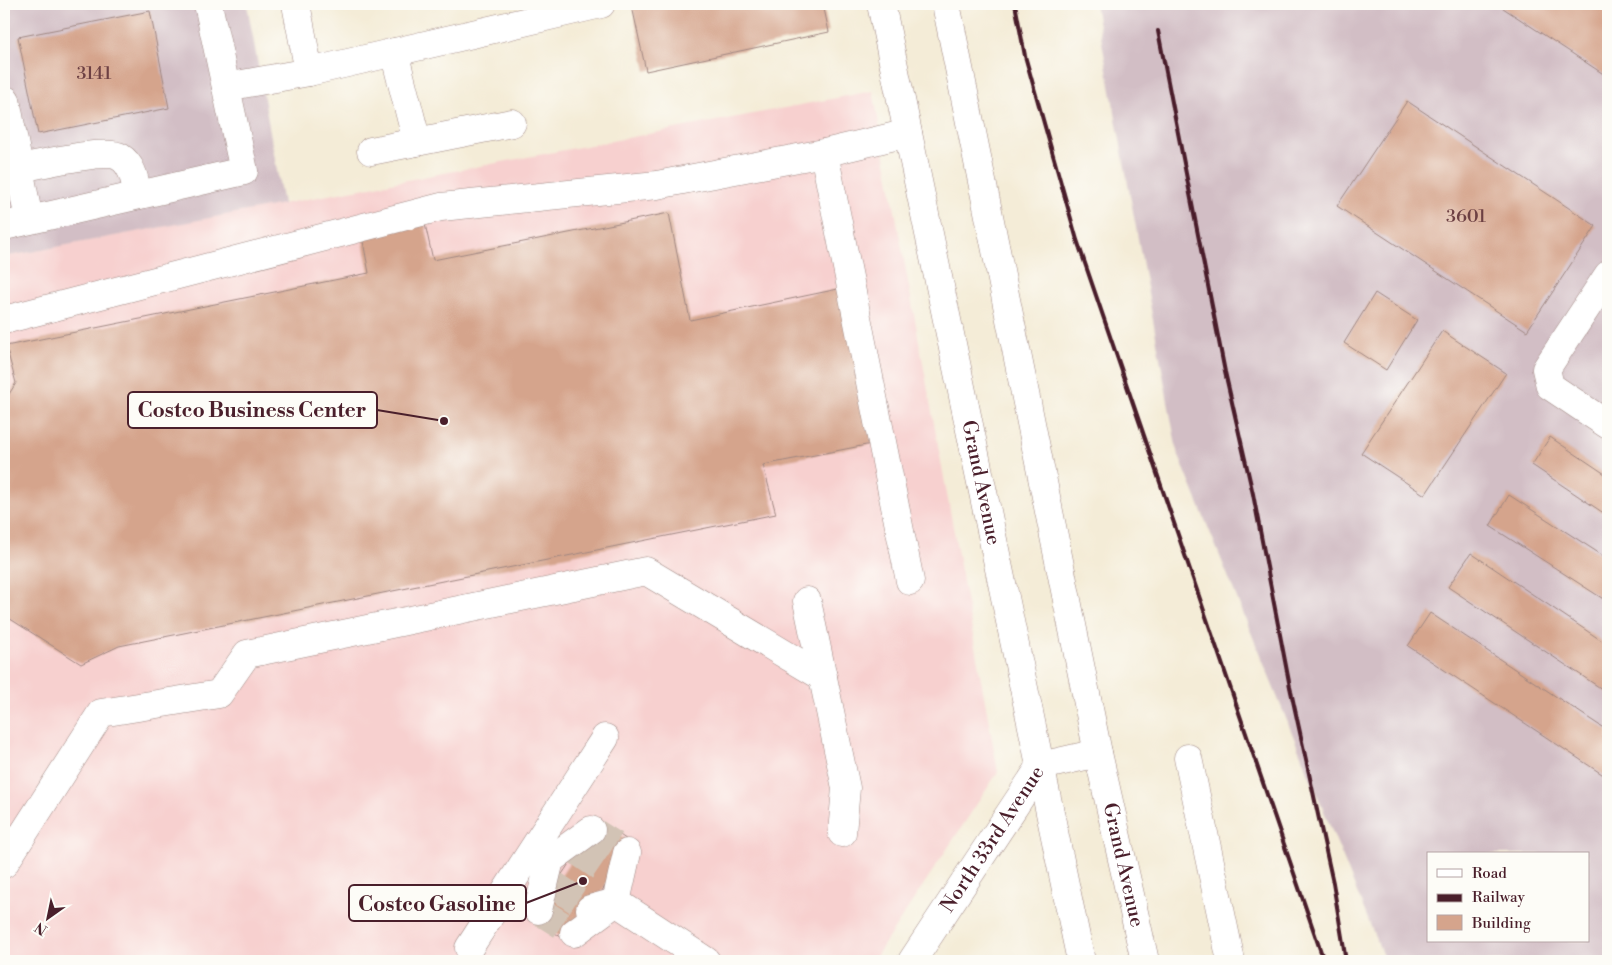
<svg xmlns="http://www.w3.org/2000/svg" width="1612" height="965" font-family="'Libre Bodoni',serif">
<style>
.built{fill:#f7d0cf}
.industrial{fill:#d2bec5;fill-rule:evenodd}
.building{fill:#d5a48c}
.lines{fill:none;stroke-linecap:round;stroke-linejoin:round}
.minor-tunnel{stroke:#d2c3b5;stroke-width:28;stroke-dasharray:28 14;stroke-linecap:butt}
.minor-casing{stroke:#9f8681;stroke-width:29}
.highway-casing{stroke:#9f8681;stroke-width:29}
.minor{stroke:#fff;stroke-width:28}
.highway{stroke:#fff;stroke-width:28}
.rail{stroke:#4a1f2b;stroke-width:4}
.labels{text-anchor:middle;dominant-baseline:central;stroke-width:5;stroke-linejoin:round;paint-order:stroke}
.number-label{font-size:18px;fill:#6d4043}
.street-label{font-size:20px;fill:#4a1f2b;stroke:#fdfcf7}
.leader{fill:none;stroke:#4a1f2b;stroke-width:2}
.callout-dot{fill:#4a1f2b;stroke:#fdfcf7;stroke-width:2}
.callout{fill:#fdfcf7;stroke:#4a1f2b;stroke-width:2}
.callout-label{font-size:21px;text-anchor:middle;font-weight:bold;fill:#4a1f2b}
</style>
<rect width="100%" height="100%" fill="#fdfcf7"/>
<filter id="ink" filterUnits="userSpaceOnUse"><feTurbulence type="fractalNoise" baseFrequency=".02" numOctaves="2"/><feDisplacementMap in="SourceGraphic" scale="10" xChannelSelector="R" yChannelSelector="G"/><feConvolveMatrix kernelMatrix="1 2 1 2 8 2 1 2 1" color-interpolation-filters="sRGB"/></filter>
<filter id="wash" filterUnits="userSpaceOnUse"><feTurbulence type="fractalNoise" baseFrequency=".0096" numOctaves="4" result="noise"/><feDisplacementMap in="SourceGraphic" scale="20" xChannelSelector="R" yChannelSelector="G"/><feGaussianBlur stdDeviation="1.12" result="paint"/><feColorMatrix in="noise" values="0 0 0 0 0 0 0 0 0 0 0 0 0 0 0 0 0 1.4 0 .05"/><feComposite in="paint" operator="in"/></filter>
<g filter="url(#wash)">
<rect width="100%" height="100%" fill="#f4ecd7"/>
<!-- built -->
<polygon class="built" points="873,91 998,772 873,961 4,961 4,257"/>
<!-- industrial -->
<g class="industrial">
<polygon points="4,4 247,4 283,204 4,257"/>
<path d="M1095,4H1608V961H1385L1177,451ZM1428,854H1588V941H1428Z"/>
</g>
<g id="blocks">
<!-- building -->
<g class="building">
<polygon points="644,4 823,4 829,32 646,71 632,6"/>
<polygon points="1497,4 1608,4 1608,77"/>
<polygon points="150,11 169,108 38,134 18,37"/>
<polygon points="1407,101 1596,226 1527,331 1337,206"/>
<polygon points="669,213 690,320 862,284 887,441 763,465 776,514 119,646 81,664 4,615 4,402 16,383 6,346 369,273 362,236 425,224 433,260"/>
<polygon points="1375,293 1417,320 1386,370 1344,343"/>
<polygon points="1442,331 1506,373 1425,495 1361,453"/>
<polygon points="1550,437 1608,476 1608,516 1532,465"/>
<polygon points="1509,495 1608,559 1608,602 1490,526"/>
<polygon points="1471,553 1608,645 1608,693 1448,587"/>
<polygon points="1430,613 1608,731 1608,778 1408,646"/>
<polygon points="598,820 633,844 568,942 533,918"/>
</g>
</g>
</g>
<g filter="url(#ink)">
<use href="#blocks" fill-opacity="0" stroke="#9f8681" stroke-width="1"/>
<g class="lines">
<!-- minor-tunnel -->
<g class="minor-tunnel">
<polyline points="591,830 627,853"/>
<polyline points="577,851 612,875"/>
<polyline points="554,885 590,909"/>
<polyline points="538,910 574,933"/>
</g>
<defs>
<g id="minor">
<polyline points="296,4 309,72"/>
<polyline points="394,52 417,142"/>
<polyline points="226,87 309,72 601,4"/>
<polyline points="6,100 29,220"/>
<polyline points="371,151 512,123"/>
<polyline points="824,153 910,581"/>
<path d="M19,168C39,165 105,148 120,157C133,165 135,182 138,195"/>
<polyline points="4,226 244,171 208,4"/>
<polyline points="1608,275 1546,369 1550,386 1608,425"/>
<polyline points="4,320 441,207 657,185 824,153 908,133"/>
<polyline points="807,601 846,788 842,833"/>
<polyline points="1188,758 1231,961"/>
<polyline points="4,864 101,713 219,694 247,654 646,571 823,677"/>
<polyline points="590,909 616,902 706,961"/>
<polyline points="538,910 550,860 591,830"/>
<polyline points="574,933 616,902 627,853"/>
<polyline points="469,948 605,738"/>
<path id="s1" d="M912,961L1041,766L1098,753"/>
</g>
<g id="highway">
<path id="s2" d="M881,4L1081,961"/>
<path id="s3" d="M946,4L1098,753L1145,961"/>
</g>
</defs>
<!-- minor casing -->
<use href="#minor" class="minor-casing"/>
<!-- highway casing -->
<use href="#highway" class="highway-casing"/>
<!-- minor -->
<use href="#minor" class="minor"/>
<!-- highway -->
<use href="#highway" class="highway"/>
<!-- rail -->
<g class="rail">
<polyline points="1015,4 1025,56 1077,240 1324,961"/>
<polyline points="1158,31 1225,372 1253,494 1290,687 1333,883 1346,961"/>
</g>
</g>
</g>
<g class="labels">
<!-- number labels -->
<g class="number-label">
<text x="94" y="73">3141</text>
<text x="1466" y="216">3601</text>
</g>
<!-- street labels -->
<g class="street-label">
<text stroke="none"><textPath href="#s2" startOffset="489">Grand Avenue</textPath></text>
<text stroke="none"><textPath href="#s1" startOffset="146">North 33rd Avenue</textPath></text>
<text stroke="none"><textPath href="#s3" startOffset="879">Grand Avenue</textPath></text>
</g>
</g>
<!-- callouts -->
<path class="leader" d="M444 421L377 410M583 881L526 903"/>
<g class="callout-dot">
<circle cx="444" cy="421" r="5"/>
<circle cx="583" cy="881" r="5"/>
</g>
<g class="callout">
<rect x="128" y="392" width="249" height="36" rx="5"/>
<rect x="349" y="885" width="177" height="36" rx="5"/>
</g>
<g class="callout-label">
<text x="252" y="417">Costco Business Center</text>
<text x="437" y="911">Costco Gasoline</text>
</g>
<!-- margin -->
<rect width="1612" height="965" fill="none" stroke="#fdfcf7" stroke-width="20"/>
<!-- legend -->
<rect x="1427" y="852" width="162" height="90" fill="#fdfcf7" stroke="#b5a4a5"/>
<rect x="1437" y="869" width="25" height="8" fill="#ffffff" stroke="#b5a4a5"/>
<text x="1472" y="878" font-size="15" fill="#4a1f2b">Road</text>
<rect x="1437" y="894" width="25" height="8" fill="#4a1f2b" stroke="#b5a4a5"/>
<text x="1472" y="902" font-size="15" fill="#4a1f2b">Railway</text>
<rect x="1437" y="915" width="25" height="15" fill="#d5a48c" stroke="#b5a4a5"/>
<text x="1472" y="928" font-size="15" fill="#4a1f2b">Building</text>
<!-- north arrow -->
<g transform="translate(48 918) rotate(213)" stroke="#fdfcf7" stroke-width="4" paint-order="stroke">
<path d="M0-4L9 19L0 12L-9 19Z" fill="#4a1f2b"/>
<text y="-8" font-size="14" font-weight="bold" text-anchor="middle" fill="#4a1f2b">N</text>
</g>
</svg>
